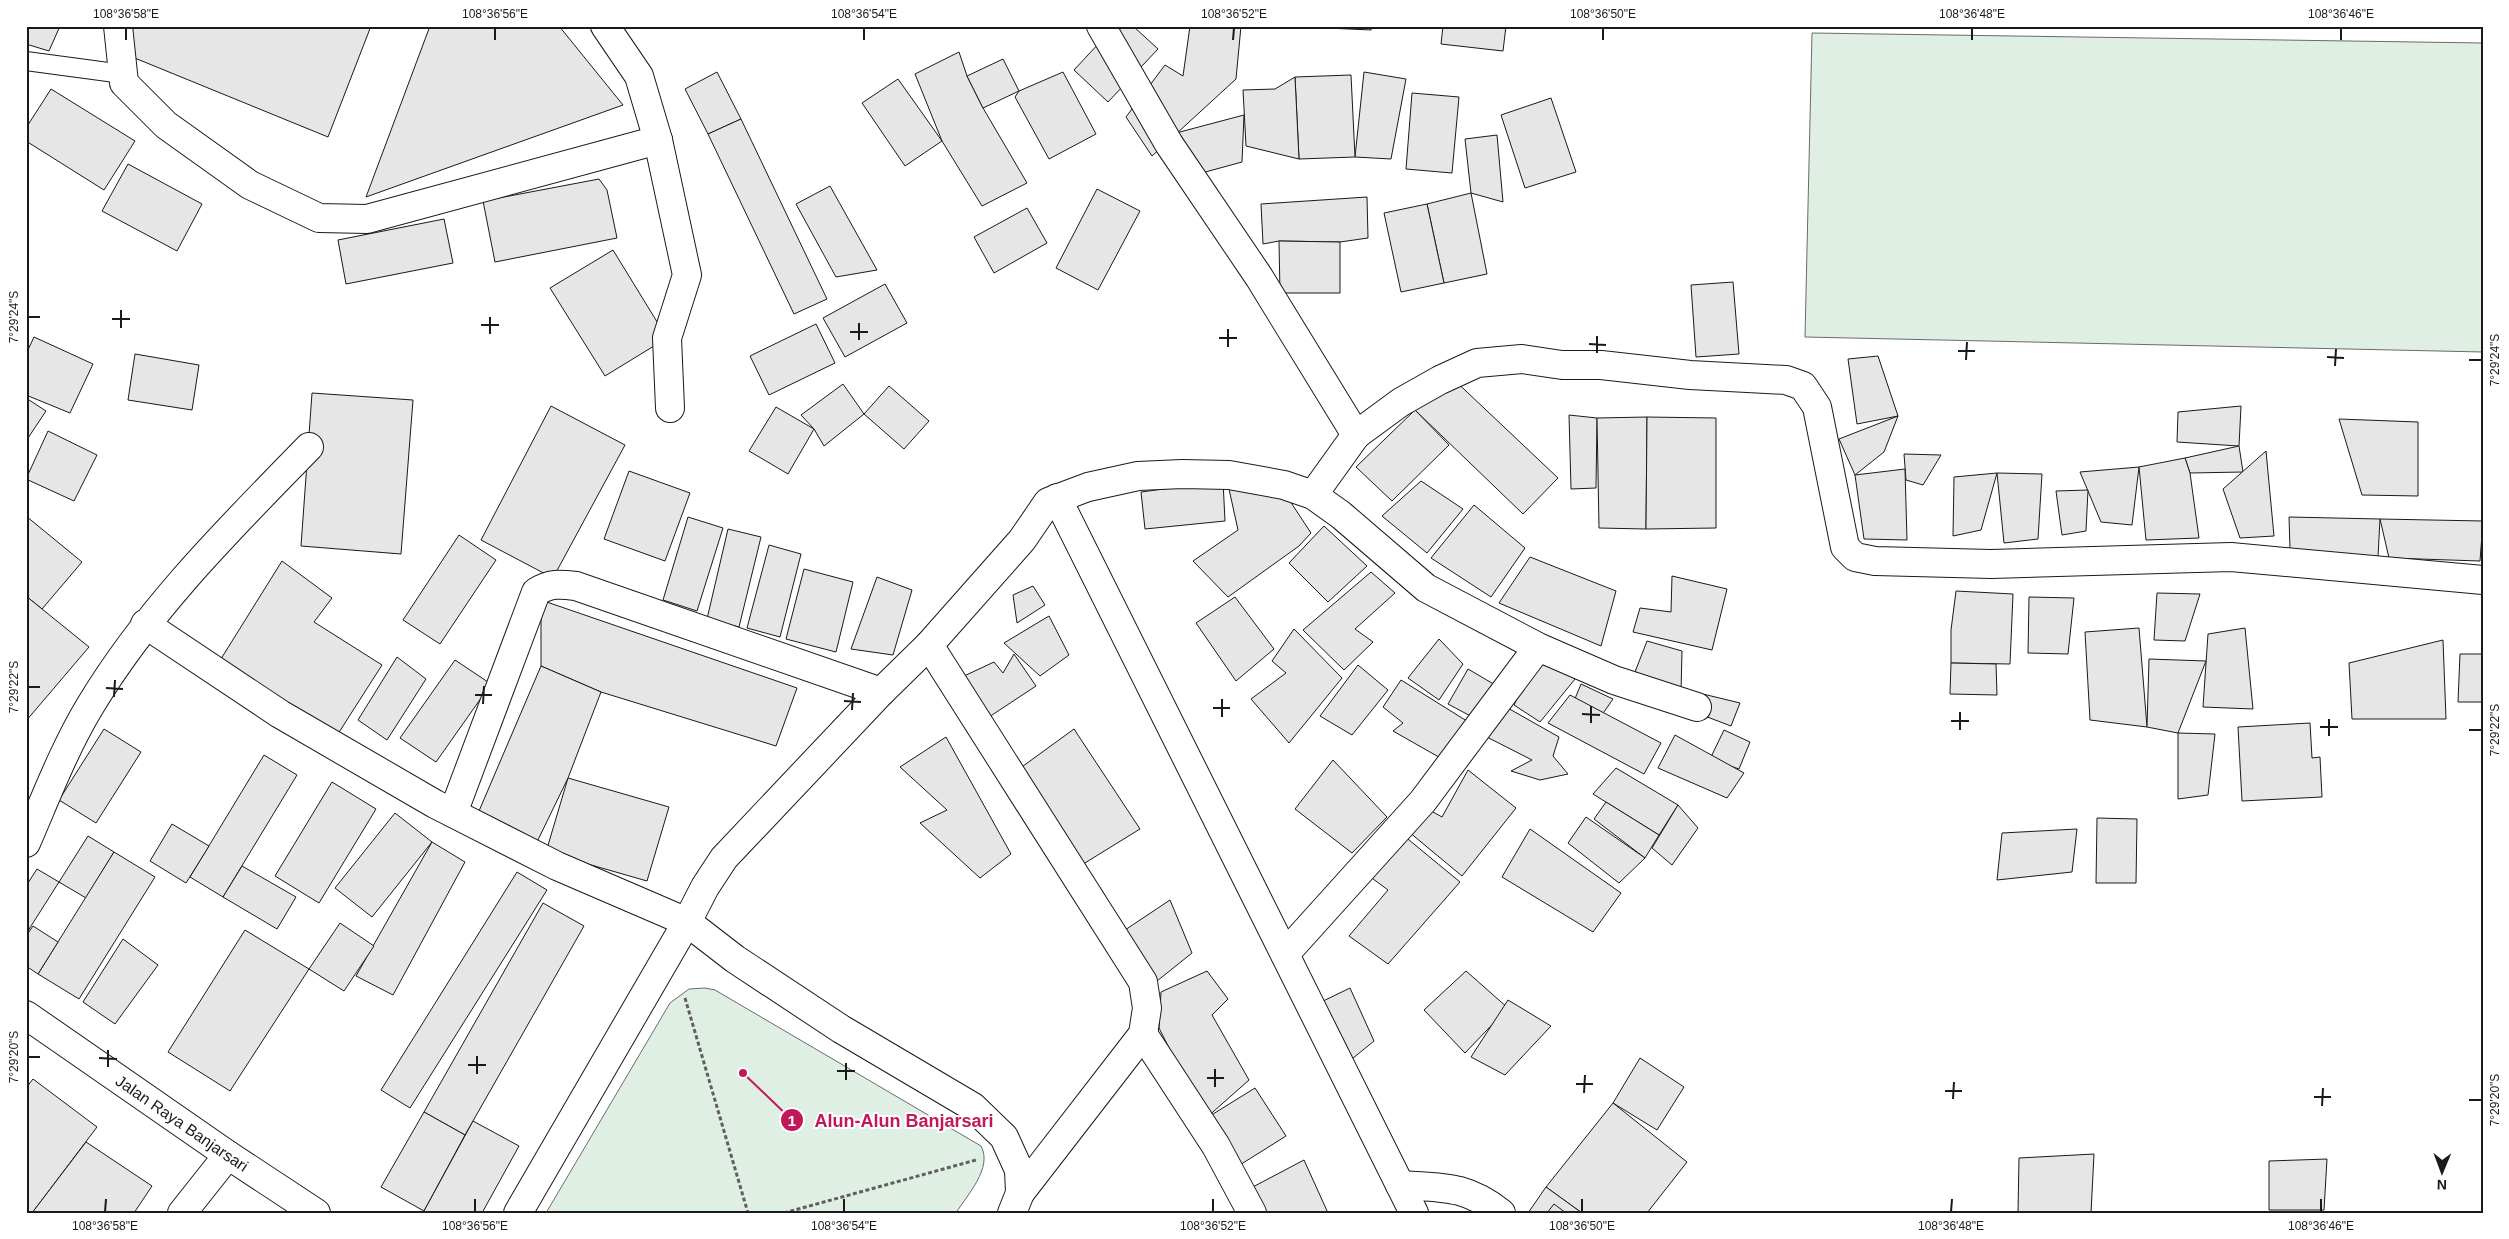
<svg xmlns="http://www.w3.org/2000/svg" width="2509" height="1239" font-family="Helvetica,sans-serif">
<style>
.green{fill:#e0efe3;stroke:#6a6a6a}
.building{fill:#e6e6e6;stroke:#1a1a1a}
.lines{fill:none;stroke-linecap:round;stroke-linejoin:round}
.lane-casing{stroke:#1a1a1a;stroke-width:20}
.street-casing{stroke:#1a1a1a;stroke-width:30}
.highway-casing{stroke:#1a1a1a;stroke-width:30}
.path{stroke:#5f5f5f;stroke-width:3;stroke-dasharray:4 2.5;stroke-linecap:butt}
.lane{stroke:#fff;stroke-width:18}
.street{stroke:#fff;stroke-width:28}
.highway{stroke:#fff;stroke-width:28}
.ticks{fill:none;stroke:#1a1a1a;stroke-width:2}
.labels{text-anchor:middle;dominant-baseline:central;stroke-width:4;stroke-linejoin:round;paint-order:stroke}
.street-label{font-size:16px;fill:#1a1a1a;stroke:#fff}
.leader{fill:none;stroke:#c2185b;stroke-width:2}
.callout-dot{fill:#c2185b;stroke:#fff;stroke-width:2}
.mark-label{font-size:15px;text-anchor:middle;font-weight:bold;fill:#fff}
.callout-label{font-size:18px;text-anchor:middle;font-weight:bold;fill:#c2185b;stroke:#fff;stroke-width:4;stroke-linejoin:round;paint-order:stroke}
.neatline{fill:none;stroke:#1a1a1a;stroke-width:2}
.ticks-label{font-size:12px;text-anchor:middle;fill:#1a1a1a}
</style>
<rect width="100%" height="100%" fill="#fff"/>
<!-- green -->
<g class="green">
<polygon points="1812,33 2483,43 2483,352 1805,337"/>
<path d="M705,988L715,990L981,1146C993,1168 967,1195 956,1213H546L670,1003L689,989Z"/>
</g>
<!-- building -->
<g class="building">
<polygon points="26,26 60,26 49,51 26,44"/>
<polygon points="133,26 371,26 328,137 120,52"/>
<polygon points="430,26 559,26 623,105 366,197"/>
<polygon points="1115,26 1133,26 1158,49 1108,102 1074,70"/>
<polygon points="1190,26 1241,26 1236,79 1152,156 1126,117 1165,65 1183,76"/>
<polygon points="1327,26 1372,26 1371,30 1327,28"/>
<polygon points="1443,26 1506,26 1503,51 1441,44"/>
<polygon points="959,52 967,76 983,108 1027,183 982,206 942,141 915,74"/>
<polygon points="1003,59 1019,91 983,108 967,76"/>
<polygon points="717,72 741,119 708,134 685,89"/>
<polygon points="1063,72 1096,134 1049,159 1015,97 1019,91"/>
<polygon points="1364,72 1406,79 1391,159 1355,157"/>
<polygon points="1351,75 1355,157 1299,159 1295,77"/>
<polygon points="1295,77 1299,159 1246,146 1243,90 1275,89"/>
<polygon points="898,79 942,141 905,166 862,103"/>
<polygon points="51,89 135,141 104,190 26,141 26,128"/>
<polygon points="1412,93 1459,97 1452,173 1406,169"/>
<polygon points="1551,98 1576,172 1525,188 1501,115"/>
<polygon points="1244,115 1242,162 1187,177 1176,133"/>
<polygon points="741,119 827,299 794,314 708,134"/>
<polygon points="1497,135 1503,202 1471,193 1465,139"/>
<polygon points="128,164 202,204 177,251 102,211"/>
<polygon points="599,179 607,190 617,238 495,262 483,201"/>
<polygon points="830,186 877,270 836,277 796,204"/>
<polygon points="1097,189 1140,211 1098,290 1056,268"/>
<polygon points="1471,193 1487,274 1444,283 1427,204"/>
<polygon points="1367,197 1368,238 1340,242 1279,241 1263,244 1261,204"/>
<polygon points="1427,204 1444,283 1401,292 1384,213"/>
<polygon points="1027,208 1047,243 994,273 974,237"/>
<polygon points="444,219 453,263 346,284 338,240"/>
<polygon points="1279,241 1340,242 1340,293 1280,293"/>
<polygon points="613,250 667,338 605,376 550,288"/>
<polygon points="1733,282 1739,354 1696,357 1691,285"/>
<polygon points="885,284 907,323 845,357 823,318"/>
<polygon points="816,324 835,363 769,395 750,356"/>
<polygon points="34,337 93,364 70,413 26,395 26,354"/>
<polygon points="135,354 199,365 192,410 128,400"/>
<polygon points="1878,356 1898,416 1857,424 1848,359"/>
<polygon points="1449,375 1558,478 1523,514 1415,410"/>
<polygon points="843,384 864,414 824,446 814,429 801,415"/>
<polygon points="889,386 929,421 904,449 864,414"/>
<polygon points="312,393 413,400 401,554 301,546"/>
<polygon points="26,398 46,411 26,441"/>
<polygon points="551,406 625,445 553,578 481,540"/>
<polygon points="2241,406 2239,446 2177,442 2178,412"/>
<polygon points="776,407 814,429 788,474 749,451"/>
<polygon points="1415,410 1449,445 1392,501 1356,467"/>
<polygon points="1569,415 1597,418 1596,488 1571,489"/>
<polygon points="1898,416 1884,452 1855,475 1839,439"/>
<polygon points="1647,417 1646,529 1599,528 1597,418"/>
<polygon points="1647,417 1716,418 1716,528 1646,529"/>
<polygon points="2339,419 2418,422 2418,496 2362,495"/>
<polygon points="48,431 97,455 74,501 26,479"/>
<polygon points="2239,446 2243,472 2190,473 2185,458"/>
<polygon points="2266,451 2274,536 2240,538 2223,489"/>
<polygon points="1904,454 1941,455 1923,485 1906,480"/>
<polygon points="2185,458 2190,473 2199,538 2146,540 2139,467"/>
<polygon points="2139,467 2132,525 2101,522 2080,472"/>
<polygon points="1905,469 1907,540 1864,539 1855,475"/>
<polygon points="629,471 690,493 665,561 604,539"/>
<polygon points="1997,473 2042,474 2038,539 2004,543"/>
<polygon points="1997,473 1981,530 1953,536 1954,477"/>
<polygon points="1223,481 1225,521 1145,529 1141,492"/>
<polygon points="1421,481 1463,509 1427,553 1382,516"/>
<polygon points="1229,489 1288,498 1311,533 1299,546 1228,597 1193,561 1238,530"/>
<polygon points="2088,490 2086,531 2062,535 2056,491"/>
<polygon points="1474,505 1525,548 1491,597 1431,558"/>
<polygon points="26,516 82,562 42,609 26,596"/>
<polygon points="688,517 723,528 697,611 663,600"/>
<polygon points="2289,517 2380,519 2378,557 2290,549"/>
<polygon points="2380,519 2483,521 2480,561 2389,558"/>
<polygon points="1324,526 1367,566 1328,602 1289,563"/>
<polygon points="728,529 761,537 739,627 707,619"/>
<polygon points="459,535 496,560 440,644 403,620"/>
<polygon points="769,545 801,554 780,637 747,628"/>
<polygon points="1530,557 1616,591 1601,646 1499,603"/>
<polygon points="282,561 332,598 314,622 382,665 336,737 219,662"/>
<polygon points="804,569 853,582 836,652 786,639"/>
<polygon points="1371,572 1395,593 1355,629 1373,642 1344,670 1303,630"/>
<polygon points="1672,576 1727,589 1712,650 1633,632 1640,608 1671,612"/>
<polygon points="877,577 912,590 893,655 851,649"/>
<polygon points="1033,586 1045,605 1017,623 1013,595"/>
<polygon points="1956,591 2013,594 2010,664 1951,663 1951,630"/>
<polygon points="2157,593 2200,594 2185,641 2154,640"/>
<polygon points="26,596 89,647 26,721"/>
<polygon points="1235,597 1274,649 1236,681 1196,623"/>
<polygon points="2029,597 2074,598 2068,654 2028,653"/>
<polygon points="541,600 797,688 776,746 601,692 541,666"/>
<polygon points="1049,616 1069,655 1040,676 1004,643"/>
<polygon points="2139,628 2147,727 2090,720 2085,632"/>
<polygon points="2245,628 2253,709 2203,707 2208,634"/>
<polygon points="1294,629 1342,678 1289,743 1251,699 1286,673 1272,661"/>
<polygon points="1439,639 1463,664 1439,700 1408,678"/>
<polygon points="2443,640 2446,719 2352,719 2349,663"/>
<polygon points="1647,641 1682,651 1681,693 1635,672"/>
<polygon points="1541,648 1584,668 1540,722 1514,705"/>
<polygon points="1014,654 1036,686 989,717 964,676 994,662 1003,673"/>
<polygon points="2460,654 2483,654 2483,702 2458,702"/>
<polygon points="397,657 426,679 387,740 358,720"/>
<polygon points="2149,659 2206,661 2178,733 2147,727"/>
<polygon points="455,660 491,684 436,762 400,738"/>
<polygon points="1951,663 1996,664 1997,695 1950,694"/>
<polygon points="1358,665 1388,690 1352,735 1320,716"/>
<polygon points="541,666 601,692 568,778 536,844 476,818"/>
<polygon points="1468,669 1497,686 1478,720 1448,704"/>
<polygon points="1401,680 1470,723 1444,760 1393,731 1403,723 1383,707"/>
<polygon points="1581,684 1613,699 1599,719 1572,706"/>
<polygon points="1703,694 1740,703 1731,726 1702,715"/>
<polygon points="1570,695 1661,743 1644,774 1548,723"/>
<polygon points="1490,698 1559,737 1553,756 1568,774 1540,780 1511,771 1532,760 1479,733"/>
<polygon points="2310,723 2312,758 2320,757 2322,797 2242,801 2238,727"/>
<polygon points="104,729 141,752 96,823 59,800"/>
<polygon points="1074,729 1140,829 1080,866 1019,769"/>
<polygon points="1724,730 1750,742 1739,769 1710,759"/>
<polygon points="2178,733 2215,734 2208,795 2178,799"/>
<polygon points="1675,735 1744,773 1727,798 1658,768"/>
<polygon points="946,737 1011,854 980,878 920,823 947,810 900,767"/>
<polygon points="264,755 297,775 223,897 190,877"/>
<polygon points="1333,760 1387,817 1352,853 1295,809"/>
<polygon points="1616,768 1678,805 1659,835 1593,794"/>
<polygon points="1468,770 1516,808 1462,876 1403,827 1426,808 1442,817"/>
<polygon points="568,778 669,807 647,881 546,852"/>
<polygon points="332,782 376,809 319,903 275,876"/>
<polygon points="1606,802 1659,835 1645,858 1594,819"/>
<polygon points="1678,805 1698,828 1672,865 1652,848"/>
<polygon points="395,813 432,842 372,917 335,888"/>
<polygon points="1586,817 1645,858 1619,883 1568,843"/>
<polygon points="2097,818 2137,819 2136,883 2096,883"/>
<polygon points="172,824 209,846 186,883 150,861"/>
<polygon points="1530,829 1621,893 1593,932 1502,877"/>
<polygon points="2077,829 2072,872 1997,880 2002,833"/>
<polygon points="1403,835 1460,882 1388,964 1349,936 1388,890 1365,873"/>
<polygon points="88,836 114,852 86,898 59,882"/>
<polygon points="432,842 465,862 393,995 356,976"/>
<polygon points="114,852 155,877 79,999 38,974"/>
<polygon points="242,866 296,897 277,929 223,897"/>
<polygon points="37,869 59,882 26,934 26,886"/>
<polygon points="517,872 547,890 410,1108 381,1090"/>
<polygon points="1170,900 1192,953 1157,981 1122,932"/>
<polygon points="543,903 584,926 465,1135 424,1112"/>
<polygon points="340,923 374,946 344,991 309,969"/>
<polygon points="33,926 58,942 38,974 26,966 26,936"/>
<polygon points="245,930 309,969 230,1091 168,1052"/>
<polygon points="123,939 158,965 115,1024 83,1002"/>
<polygon points="1207,971 1228,999 1212,1015 1249,1080 1205,1119 1159,1028 1161,992"/>
<polygon points="1466,971 1508,1008 1465,1053 1424,1010"/>
<polygon points="1350,988 1374,1041 1347,1063 1317,1004"/>
<polygon points="1508,1000 1551,1026 1505,1075 1471,1057"/>
<polygon points="1640,1058 1684,1087 1657,1130 1613,1103"/>
<polygon points="33,1079 97,1127 32,1213 26,1213 26,1088"/>
<polygon points="1255,1088 1286,1136 1235,1168 1205,1119"/>
<polygon points="1613,1103 1687,1162 1647,1213 1582,1213 1546,1187"/>
<polygon points="424,1112 465,1135 424,1211 381,1187"/>
<polygon points="473,1121 519,1146 482,1213 427,1213 424,1211"/>
<polygon points="86,1142 152,1186 134,1213 32,1213"/>
<polygon points="2094,1154 2091,1213 2018,1213 2019,1158"/>
<polygon points="2327,1159 2324,1210 2269,1210 2269,1161"/>
<polygon points="1304,1160 1328,1213 1263,1213 1249,1189"/>
<polygon points="1546,1187 1582,1213 1528,1213"/>
<polygon points="1554,1204 1566,1213 1547,1213"/>
</g>
<g class="lines">
<defs>
<polyline id="lane" points="26,61 123,74"/>
<g id="street">
<polyline points="118,26 124,83 166,125 250,185 319,218 367,219 658,140"/>
<polyline points="605,26 639,76 658,140 687,275 667,338 670,408"/>
<polyline points="1101,26 1169,144 1259,277 1356,435 1313,495"/>
<polyline points="1356,435 1401,402 1440,380 1477,363 1522,359 1562,365 1601,365 1690,375 1786,380 1803,386 1817,407 1845,547 1855,557 1875,561 1991,564 2231,557 2483,580"/>
<polyline points="1057,498 1414,1213"/>
<polyline points="145,624 280,714 435,804 557,866 687,922 518,1213"/>
<polyline points="929,645 1143,982 1147,1008 1143,1034 1020,1193"/>
<path d="M453,813L536,592C550,583 560,584 576,586L881,692"/>
<path d="M26,843C46,797 64,749 90,706C149,608 230,528 309,447"/>
<polyline points="1285,954 1423,801 1538,647"/>
<polyline points="1143,1034 1216,1146 1252,1213"/>
<path d="M1400,1185C1444,1188 1465,1185 1501,1213"/>
<polyline points="182,1213 228,1155"/>
<polyline points="1012,1213 1020,1193 1019,1170 1004,1137 973,1107 841,1029 735,959 687,922 705,887 724,858 881,692 929,645 1022,540 1048,502 1088,487 1138,476 1182,474 1229,475 1284,485 1313,495 1341,515 1426,588 1538,647 1614,680 1697,707"/>
</g>
<g id="highway">
<path id="s1" d="M26,1015L228,1155L316,1213"/>
</g>
</defs>
<!-- lane casing -->
<use href="#lane" class="lane-casing"/>
<!-- street casing -->
<use href="#street" class="street-casing"/>
<!-- highway casing -->
<use href="#highway" class="highway-casing"/>
<!-- path -->
<g class="path">
<polyline points="685,998 748,1213"/>
<polyline points="784,1213 976,1160"/>
</g>
<!-- lane -->
<use href="#lane" class="lane"/>
<!-- street -->
<use href="#street" class="street"/>
<!-- highway -->
<use href="#highway" class="highway"/>
</g>
<!-- ticks -->
<path class="ticks" d="M126,40V28M495,40V28M864,40V28M1233,40L1234,28M1603,40V28M1972,40V28M2341,40V28M28,317H40M112,319H130M481,325H499M121,328V310M850,332H868M490,334V317M1219,338H1237M859,340V323M1589,344L1606,345M1228,347V329M1958,351H1975M1597,353V336M2327,357L2344,358M1966,360L1967,342M2469,360H2482M2335,366L2336,349M28,687H40M106,688L123,689M475,695H492M114,697L115,680M844,701L861,702M483,704L484,686M1213,708H1230M852,710L853,693M1582,714L1600,715M1222,717V699M1951,721H1969M1591,723V706M2320,727H2338M1960,730V712M2469,730H2482M2329,736V719M28,1057H40M99,1058L117,1059M468,1065H486M108,1067V1050M837,1071H855M477,1074V1056M1207,1078H1224M846,1080V1063M1576,1084H1593M1215,1087V1069M1945,1091H1962M1584,1093L1585,1075M2314,1097H2331M1953,1099L1954,1082M2469,1100H2482M2322,1106L2323,1088M105,1212L106,1199M475,1212V1199M844,1212V1199M1213,1212V1199M1582,1212V1199M1951,1212L1952,1199M2321,1212V1199"/>
<g class="labels">
<!-- street labels -->
<g class="street-label">
<text stroke="none"><textPath href="#s1" startOffset="190">Jalan Raya Banjarsari</textPath></text>
</g>
</g>
<!-- callouts -->
<path class="leader" d="M743 1073L792 1120"/>
<g class="callout-dot">
<circle cx="743" cy="1073" r="5"/>
<circle cx="792" cy="1120" r="12"/>
</g>
<g class="mark-label">
<text x="792" y="1126">1</text>
</g>
<g class="callout-label">
<text x="904" y="1127">Alun-Alun Banjarsari</text>
</g>
<!-- border -->
<rect width="2509" height="1239" fill="none" stroke="#ffffff" stroke-width="55"/>
<!-- north arrow -->
<g transform="translate(2442 1172) rotate(181)" stroke="#ffffff" stroke-width="4" paint-order="stroke">
<path d="M0-4L9 19L0 12L-9 19Z" fill="#1a1a1a"/>
<text y="-8" font-size="14" font-weight="bold" text-anchor="middle" fill="#1a1a1a">N</text>
</g>
<rect x="28" y="28" width="2454" height="1184" class="neatline"/>
<g class="ticks-label">
<text x="126" y="18">108°36'58"E</text>
<text x="495" y="18">108°36'56"E</text>
<text x="864" y="18">108°36'54"E</text>
<text x="1234" y="18">108°36'52"E</text>
<text x="1603" y="18">108°36'50"E</text>
<text x="1972" y="18">108°36'48"E</text>
<text x="2341" y="18">108°36'46"E</text>
<text transform="translate(14 317) rotate(-90)" y="4">7°29'24"S</text>
<text transform="translate(2495 360) rotate(-90)" y="4">7°29'24"S</text>
<text transform="translate(14 687) rotate(-90)" y="4">7°29'22"S</text>
<text transform="translate(2495 730) rotate(-90)" y="4">7°29'22"S</text>
<text transform="translate(14 1057) rotate(-90)" y="4">7°29'20"S</text>
<text transform="translate(2495 1100) rotate(-90)" y="4">7°29'20"S</text>
<text x="105" y="1230">108°36'58"E</text>
<text x="475" y="1230">108°36'56"E</text>
<text x="844" y="1230">108°36'54"E</text>
<text x="1213" y="1230">108°36'52"E</text>
<text x="1582" y="1230">108°36'50"E</text>
<text x="1951" y="1230">108°36'48"E</text>
<text x="2321" y="1230">108°36'46"E</text>
</g>
</svg>
